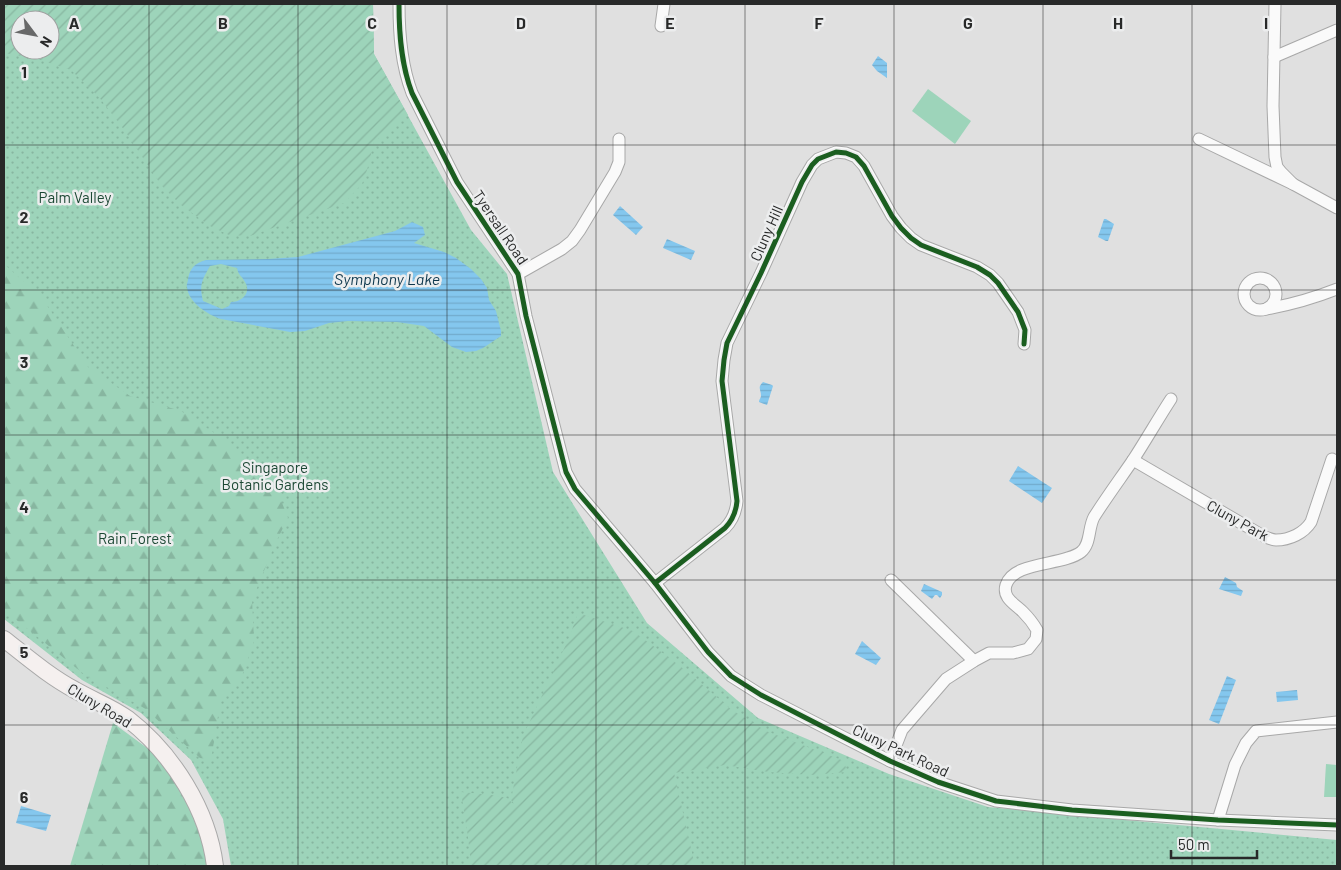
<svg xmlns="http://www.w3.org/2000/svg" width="1341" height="870" font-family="Barlow,sans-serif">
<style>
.grass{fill:url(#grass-dots);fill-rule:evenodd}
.forest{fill:url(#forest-firs)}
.garden{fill:url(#garden-furrows);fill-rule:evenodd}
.pitch{fill:#9dd4ba}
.water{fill:url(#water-rules);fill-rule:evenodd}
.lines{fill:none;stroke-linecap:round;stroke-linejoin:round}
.street-casing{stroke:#a8a8a8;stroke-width:13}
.secondary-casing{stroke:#a8a8a8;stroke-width:18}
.street{stroke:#fafafa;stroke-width:11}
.secondary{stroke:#f5f0ef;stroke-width:16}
.cycleway-casing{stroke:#ecedee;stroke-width:8}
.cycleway{stroke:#1b5e20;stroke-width:5}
.grid{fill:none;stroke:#282929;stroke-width:1;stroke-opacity:0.55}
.labels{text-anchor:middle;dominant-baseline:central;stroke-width:5;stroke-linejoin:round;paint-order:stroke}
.park-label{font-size:15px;fill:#1c4834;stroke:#ecedee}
.street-label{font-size:15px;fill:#282929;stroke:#ecedee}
.water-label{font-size:16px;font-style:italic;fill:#0e384e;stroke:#ecedee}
.grid-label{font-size:16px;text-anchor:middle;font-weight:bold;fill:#282929;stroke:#ecedee;stroke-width:5;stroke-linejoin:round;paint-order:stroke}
</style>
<defs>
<pattern id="grass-dots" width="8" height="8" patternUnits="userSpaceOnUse" patternTransform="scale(1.25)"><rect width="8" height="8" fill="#9dd4ba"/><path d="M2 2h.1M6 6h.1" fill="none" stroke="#87b6a0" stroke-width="1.8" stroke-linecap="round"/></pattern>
<pattern id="forest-firs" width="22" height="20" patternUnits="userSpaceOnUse" patternTransform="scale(1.25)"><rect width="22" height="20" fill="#9dd4ba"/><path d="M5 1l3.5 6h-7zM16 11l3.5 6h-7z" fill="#87b6a0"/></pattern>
<pattern id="garden-furrows" width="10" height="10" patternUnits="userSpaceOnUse" patternTransform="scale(1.25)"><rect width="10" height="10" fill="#9dd4ba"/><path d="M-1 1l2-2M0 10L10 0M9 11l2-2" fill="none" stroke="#87b6a0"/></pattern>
<pattern id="water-rules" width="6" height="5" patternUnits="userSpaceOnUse" patternTransform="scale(1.25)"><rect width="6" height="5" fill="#84c7ee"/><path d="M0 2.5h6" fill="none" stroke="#72abcc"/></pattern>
</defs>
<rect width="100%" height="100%" fill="#e0e0e0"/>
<!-- grass -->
<path class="grass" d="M4,4H373L374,54L471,230L507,274L553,472L647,623L758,718L889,774L988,807L1337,840V866H231L223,819L191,760L141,713L82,680L4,619ZM20,20H50V50H20Z"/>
<!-- forest -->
<g class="forest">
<polygon points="4,264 42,298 88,367 130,396 181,411 231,444 277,490 288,518 275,544 252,600 254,641 241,679 220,703 211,760 200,758 144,708 85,675 4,610"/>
<polygon points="113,723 154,753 179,783 207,838 210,866 70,866"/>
</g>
<!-- garden -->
<g class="garden">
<path d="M4,4H373L374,54L408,115L374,142L367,170L362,184L344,203L250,236L229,235L210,226L181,205L161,185L125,131L99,97L71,70L34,58L4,53ZM20,20H50V50H20Z"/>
<polygon points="578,613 633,631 680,666 732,710 766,731 844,761 847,772 811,775 769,772 725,765 674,773 695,866 468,866 471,865 468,837 461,792 492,795 507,798 516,806 511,800 523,736 569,638"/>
</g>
<!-- pitch -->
<g class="pitch">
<polygon points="928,89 971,121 955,144 912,111"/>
<polygon points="1326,764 1337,765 1337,797 1324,797"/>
</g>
<!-- water -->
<g class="water">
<polygon points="878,56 887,63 887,78 877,71 872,65"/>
<polygon points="620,206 643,227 636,235 613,215"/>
<polygon points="1104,219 1106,219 1114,224 1108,241 1106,241 1098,237"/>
<path d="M412,222L423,227L425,235L414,243L444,252L456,258L471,269L481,279L487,288L489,300L496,311L501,331V336L483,348L476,351L466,352L452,347L424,326L397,322L348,321L329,323L305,331L290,332L221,319C208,315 188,302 187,287C186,285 188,282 188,279C190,268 195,263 206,260L268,259L298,257L395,231ZM221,264L237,268C238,275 242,276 245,282C252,293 241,302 231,302L229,306L222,309L203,301C199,285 202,280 210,266Z"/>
<polygon points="667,239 695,251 691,260 663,248"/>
<path d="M763,382L772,385L773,386L767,405L759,402C759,399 761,398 761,396C761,389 757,388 763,382Z"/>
<polygon points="1018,466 1052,488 1042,503 1009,481"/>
<polygon points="1225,577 1236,583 1237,587 1243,591 1241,596 1219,589"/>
<polygon points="924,584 942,592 942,595 940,598 937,595 935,595 932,599 921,591"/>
<polygon points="862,641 881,658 876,665 855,654"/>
<polygon points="1227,676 1236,680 1219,724 1209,720"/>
<polygon points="1297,690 1298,700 1277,702 1276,692"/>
<polygon points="21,806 51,815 46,831 16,823"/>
</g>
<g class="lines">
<defs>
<g id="street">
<path d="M399,4C399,34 401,64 412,93L457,182L518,274L526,316L566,472L575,489L655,583L708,652L731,676L761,695L890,761L938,782L996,801L1072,810L1218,820L1337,825"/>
<polyline points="1275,4 1273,106 1275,157 1277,167 1281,172 1293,184"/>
<polyline points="661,26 664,4"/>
<polyline points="1274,57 1337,30"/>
<polyline points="1199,139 1293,184 1337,208"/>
<polyline points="518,274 562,249 572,241 580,230 615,172 619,162 619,139"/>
<circle cx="1260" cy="294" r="16"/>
<path d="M1266,309C1290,305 1314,298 1337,289"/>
<path d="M1133,460L1265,537C1268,538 1273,540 1276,540C1290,540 1304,533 1311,522L1332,459"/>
<polyline points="891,580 974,661"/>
<path d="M655,583L725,528C733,520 736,512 737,501L722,381L724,360L727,343L761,273L802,182L812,165L818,159L836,152L846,153L856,157L864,166L892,216L901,228L911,238L921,245L977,267L990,275L998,283L1018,312L1025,330L1024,344"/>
<path d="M890,761L902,730L946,679L974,661L989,653H1013L1028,649L1036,639L1037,630C1033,623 1028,617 1023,612C1015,604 1002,598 1006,585C1013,561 1063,566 1081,552C1091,544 1088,528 1094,517C1106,498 1120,479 1133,460C1146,440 1158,419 1171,399"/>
<polyline points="1218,820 1235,765 1246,743 1256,731 1337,722"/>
</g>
<path id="secondary" d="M4,639C27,657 49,676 75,690C92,700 112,707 128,719C173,754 208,810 215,866"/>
</defs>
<!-- street casing -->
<use href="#street" class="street-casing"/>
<!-- secondary casing -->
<use href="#secondary" class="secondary-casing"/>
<!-- street -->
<use href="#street" class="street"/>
<!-- secondary -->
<use href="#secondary" class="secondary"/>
<defs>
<g id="cycleway">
<path d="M399,4C399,34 401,64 412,93L457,182L518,274L526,316L566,472L575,489L655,583L708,652L731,676L761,695L890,761L938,782L996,801L1072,810L1218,820L1337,825"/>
<path d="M655,583L725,528C733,520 736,512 737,501L722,381L724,360L727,343L761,273L802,182L812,165L818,159L836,152L846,153L856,157L864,166L892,216L901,228L911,238L921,245L977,267L990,275L998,283L1018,312L1025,330L1024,344"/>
</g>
</defs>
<!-- cycleway casing -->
<use href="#cycleway" class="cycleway-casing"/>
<!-- cycleway -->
<use href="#cycleway" class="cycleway"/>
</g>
<!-- grid -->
<path class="grid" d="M149,4V866M298,4V866M447,4V866M596,4V866M745,4V866M894,4V866M1043,4V866M1192,4V866M4,145H1337M4,290H1337M4,435H1337M4,580H1337M4,725H1337"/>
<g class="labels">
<!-- park labels -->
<g class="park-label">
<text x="75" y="197">Palm Valley</text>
<text x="275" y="467">Singapore<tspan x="275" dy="17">Botanic Gardens</tspan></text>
<text x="135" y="538">Rain Forest</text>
</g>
<!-- street labels -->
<g class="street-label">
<text transform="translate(501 227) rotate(56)">Tyersall Road</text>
<text transform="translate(766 233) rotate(-66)">Cluny Hill</text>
<text transform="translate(1238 520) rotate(29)">Cluny Park</text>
<text transform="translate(100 705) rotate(31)">Cluny Road</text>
<text transform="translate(901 750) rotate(25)">Cluny Park Road</text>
</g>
<!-- water labels -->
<g class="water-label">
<text x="387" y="278">Symphony Lake</text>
</g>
</g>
<g class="grid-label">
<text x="74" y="29">A</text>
<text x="223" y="29">B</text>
<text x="372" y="29">C</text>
<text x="521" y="29">D</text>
<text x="670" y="29">E</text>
<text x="819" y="29">F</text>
<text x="968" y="29">G</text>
<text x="1118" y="29">H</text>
<text x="1266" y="29">I</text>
<text x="24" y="78">1</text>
<text x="24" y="223">2</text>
<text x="24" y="368">3</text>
<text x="24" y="513">4</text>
<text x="24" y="658">5</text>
<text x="24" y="803">6</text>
</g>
<!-- border -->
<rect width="1341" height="870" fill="none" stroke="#282929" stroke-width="10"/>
<!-- north arrow -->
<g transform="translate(35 35) rotate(122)"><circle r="24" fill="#ecedee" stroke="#9e9f9f"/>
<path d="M0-4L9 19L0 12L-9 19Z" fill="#686969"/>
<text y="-8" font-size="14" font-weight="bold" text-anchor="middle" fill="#282929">N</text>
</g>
<!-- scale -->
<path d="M1171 850v8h86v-8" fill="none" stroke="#282929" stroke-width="2.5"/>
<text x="1178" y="850" font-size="15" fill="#282929" stroke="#ecedee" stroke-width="4" paint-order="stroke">50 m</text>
</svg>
